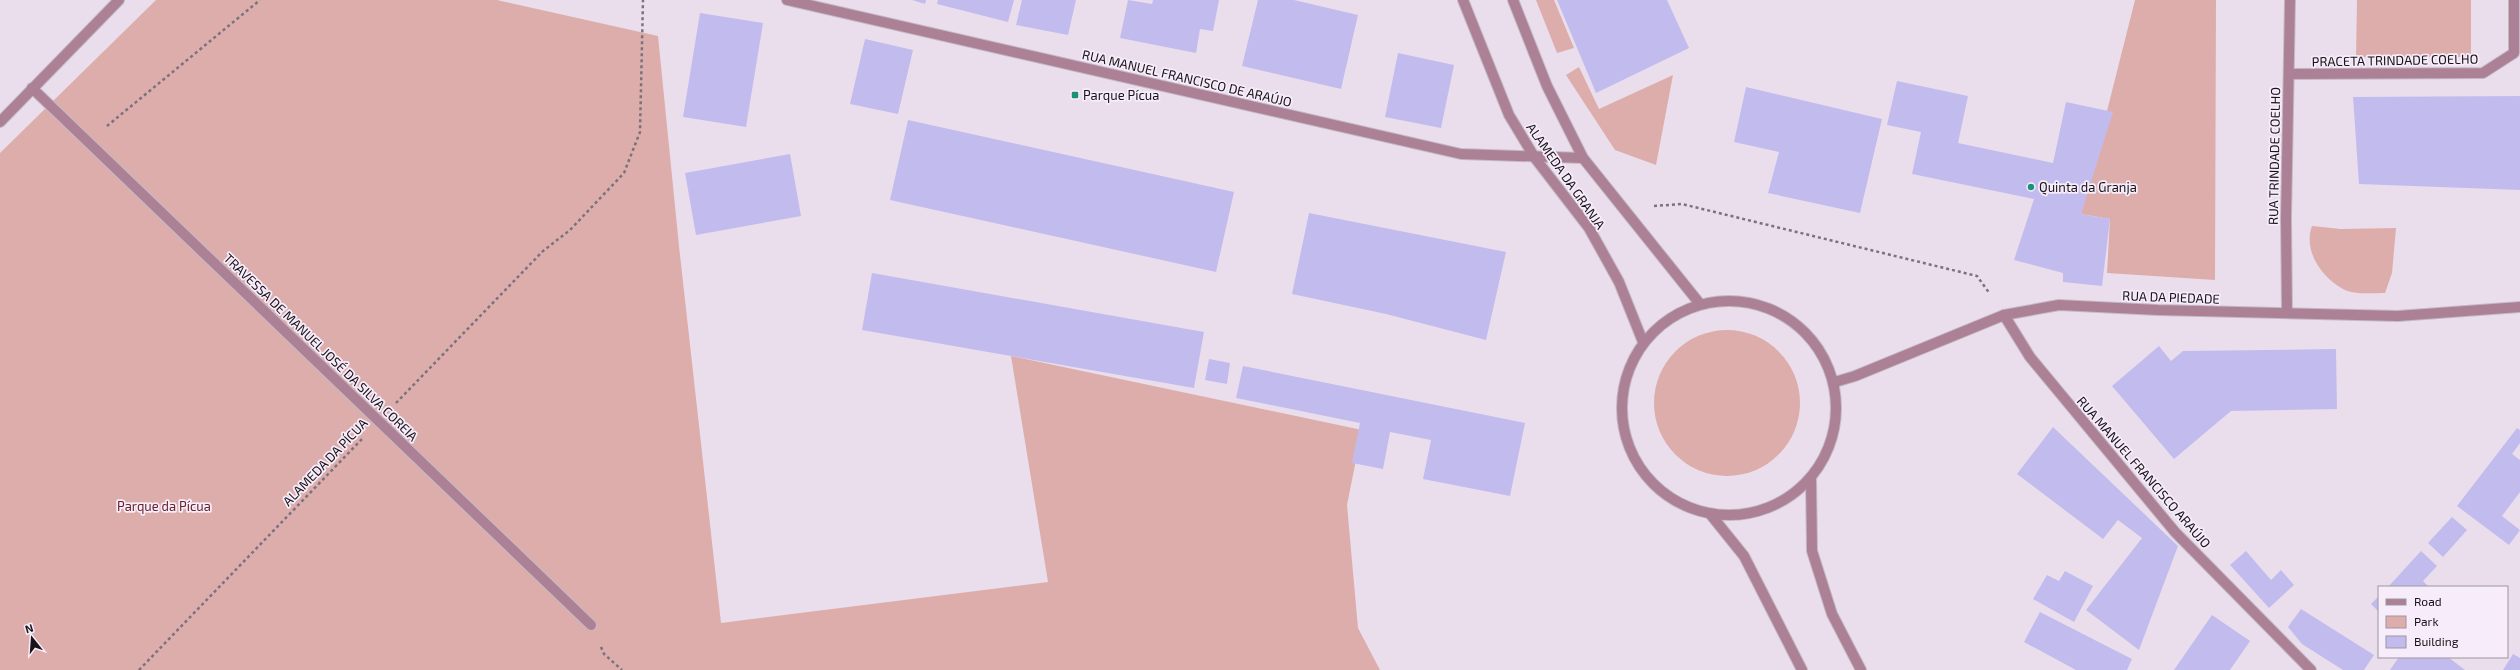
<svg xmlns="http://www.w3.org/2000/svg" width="2520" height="670" font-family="'Exo 2',sans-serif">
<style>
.green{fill:#ddadac}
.building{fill:#c2bcee}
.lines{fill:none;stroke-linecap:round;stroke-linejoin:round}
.minor-casing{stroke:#c4b9c6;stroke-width:12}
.path{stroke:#7a727c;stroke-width:2.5;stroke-dasharray:3 3;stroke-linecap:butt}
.minor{stroke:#ac8195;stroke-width:10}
.poi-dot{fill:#1b9175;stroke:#f7ecfa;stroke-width:1.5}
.labels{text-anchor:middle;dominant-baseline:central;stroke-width:3.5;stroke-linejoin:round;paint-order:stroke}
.street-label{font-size:13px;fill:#171318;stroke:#f7ecfa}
.poi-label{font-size:13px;fill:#171318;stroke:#f7ecfa;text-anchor:start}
.park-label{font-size:13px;fill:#682228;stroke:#f7ecfa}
</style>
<rect width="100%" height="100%" fill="#eadeec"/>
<!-- green -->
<g class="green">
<polygon points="156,0 497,0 658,36 679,246 721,623 1048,582 1011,356 1362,430 1347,505 1358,628 1380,670 0,670 0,153"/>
<polygon points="1536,0 1554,0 1574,48 1557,53"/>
<polygon points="2135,0 2216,0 2215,280 2107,273 2110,219 2081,214"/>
<polygon points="2357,0 2471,0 2471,57 2356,57"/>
<polygon points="1579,67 1599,109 1673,75 1656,165 1615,150 1566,75"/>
<path d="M2312,226L2341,229L2396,228L2392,273L2385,293C2373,293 2354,295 2343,289C2321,277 2303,250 2312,226Z"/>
<circle cx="1727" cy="403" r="73"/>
</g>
<!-- building -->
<g class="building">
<polygon points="912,0 926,0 925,4"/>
<polygon points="938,0 1014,0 1008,22 937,4"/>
<polygon points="1022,0 1076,0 1068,35 1016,25"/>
<polygon points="1128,0 1152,4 1153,0 1219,0 1213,31 1200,29 1196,53 1120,38"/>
<polygon points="1258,0 1294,0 1358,15 1341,89 1242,66"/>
<polygon points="1557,0 1667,0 1689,48 1596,93"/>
<polygon points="700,13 763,23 746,127 683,117"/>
<polygon points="865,39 913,50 898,114 850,104"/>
<polygon points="1398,53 1454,65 1441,128 1385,117"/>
<polygon points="1897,81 1968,96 1958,143 2053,163 2066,102 2113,112 2081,214 2110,219 2102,286 2063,282 2063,273 2014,260 2034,199 1912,174 1921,132 1887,125"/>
<polygon points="1746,87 1882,119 1860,213 1768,193 1779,152 1734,142"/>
<polygon points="2520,96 2520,190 2359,184 2353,97"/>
<polygon points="908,120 1234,192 1216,272 890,200"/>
<polygon points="790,154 801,216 696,235 685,173"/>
<polygon points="1309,213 1506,252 1486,340 1386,314 1292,294"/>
<polygon points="872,273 1204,332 1194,388 862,330"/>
<polygon points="2159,346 2171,361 2183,351 2336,349 2337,409 2231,411 2174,459 2112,386"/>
<polygon points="1209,359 1230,363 1227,384 1205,380"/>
<polygon points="1243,366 1525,423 1510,496 1423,479 1431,440 1390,432 1383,469 1352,463 1360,423 1236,398"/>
<polygon points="2053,427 2178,546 2139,650 2086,610 2142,538 2118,520 2103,539 2017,474"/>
<polygon points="2517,428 2520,430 2520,443 2512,454 2520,460 2520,492 2502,516 2520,530 2509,545 2457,506"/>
<polygon points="2452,517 2467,530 2443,557 2428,543"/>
<polygon points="2246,551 2271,580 2281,570 2294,585 2269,608 2230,565"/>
<polygon points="2421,551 2437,566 2423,581 2429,587 2388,587"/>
<polygon points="2065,571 2093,586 2074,622 2033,599 2047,575 2059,581"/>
<polygon points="2379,596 2379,612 2371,604"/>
<polygon points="2301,609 2374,655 2364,670 2343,670 2302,644 2288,627"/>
<polygon points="2040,612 2132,659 2127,670 2076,670 2024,642"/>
<polygon points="2212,615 2250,641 2230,670 2174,670"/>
<polygon points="2513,654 2520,658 2520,670 2503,670"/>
<polygon points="2399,657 2448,657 2465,670 2390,670"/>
</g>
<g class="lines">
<defs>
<g id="minor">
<polyline points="787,0 1461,154 1583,158"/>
<polyline points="1463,0 1509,115 1535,158 1589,228 1619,282 1643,342"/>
<polyline points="1513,0 1547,86 1583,158 1700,304"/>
<polyline points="2289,74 2483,73 2514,53 2514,0"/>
<polyline points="32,88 591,625"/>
<polyline points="0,122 119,0"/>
<circle cx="1729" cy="408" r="107"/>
<polyline points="2287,312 2286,219 2290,0"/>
<polyline points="2004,315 2030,357 2175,532 2311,670"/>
<polyline points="1835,382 1855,376 2004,315 2059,305 2158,310 2398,316 2520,307"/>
<polyline points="1811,479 1812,551 1832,614 1861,670"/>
<polyline points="1711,515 1744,556 1802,670"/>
</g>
</defs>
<!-- minor casing -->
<use href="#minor" class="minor-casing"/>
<!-- path -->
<g class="path">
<polyline points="107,126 260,0"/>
<polyline points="1654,206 1682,204 1977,276 1990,294"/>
<polyline points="396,403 543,251 570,230 624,173 640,132 643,0"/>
<polyline points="601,647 604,654 622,670"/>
<polyline points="139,670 362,439"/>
</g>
<!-- minor -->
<use href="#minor" class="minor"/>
</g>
<!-- markers -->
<g class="poi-dot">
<rect x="1071" y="91" width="8" height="8" rx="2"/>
<circle cx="2031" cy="187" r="4"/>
</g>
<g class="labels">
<!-- street labels -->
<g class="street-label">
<text transform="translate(2395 60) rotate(-1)">PRACETA TRINDADE COELHO</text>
<text transform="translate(1187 78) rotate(13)">RUA MANUEL FRANCISCO DE ARAÚJO</text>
<text transform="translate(2274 156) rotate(-89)">RUA TRINDADE COELHO</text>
<text transform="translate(1566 176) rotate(55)">ALAMEDA DA GRANJA</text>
<text transform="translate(2171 297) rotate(2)">RUA DA PIEDADE</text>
<text transform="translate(321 347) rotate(44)">TRAVESSA DE MANUEL JOSÉ DA SILVA COREIA</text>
<text transform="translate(325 462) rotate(-46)">ALAMEDA DA PÍCUA</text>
<text transform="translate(2144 472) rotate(49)">RUA MANUEL FRANCISCO ARAÚJO</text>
</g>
<!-- poi labels -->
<g class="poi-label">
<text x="1083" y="95">Parque Pícua</text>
<text x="2039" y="187">Quinta da Granja</text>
</g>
<!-- park labels -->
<g class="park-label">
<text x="164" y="506">Parque da Pícua</text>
</g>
</g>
<!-- legend -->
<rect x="2378" y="586" width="130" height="72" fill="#f7ecfa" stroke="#9d95a0"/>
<rect x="2386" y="599" width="20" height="6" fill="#ac8195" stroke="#9d95a0"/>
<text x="2414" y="606" font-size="12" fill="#171318">Road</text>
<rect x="2386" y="616" width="20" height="12" fill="#ddadac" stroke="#9d95a0"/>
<text x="2414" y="626" font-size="12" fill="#171318">Park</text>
<rect x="2386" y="636" width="20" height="12" fill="#c2bcee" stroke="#9d95a0"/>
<text x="2414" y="646" font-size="12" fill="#171318">Building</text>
<!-- north arrow -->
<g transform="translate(32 638) rotate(343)" stroke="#f7ecfa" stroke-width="3" paint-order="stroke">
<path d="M0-3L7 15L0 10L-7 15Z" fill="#171318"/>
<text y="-6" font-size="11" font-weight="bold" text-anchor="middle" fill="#171318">N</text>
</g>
</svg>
